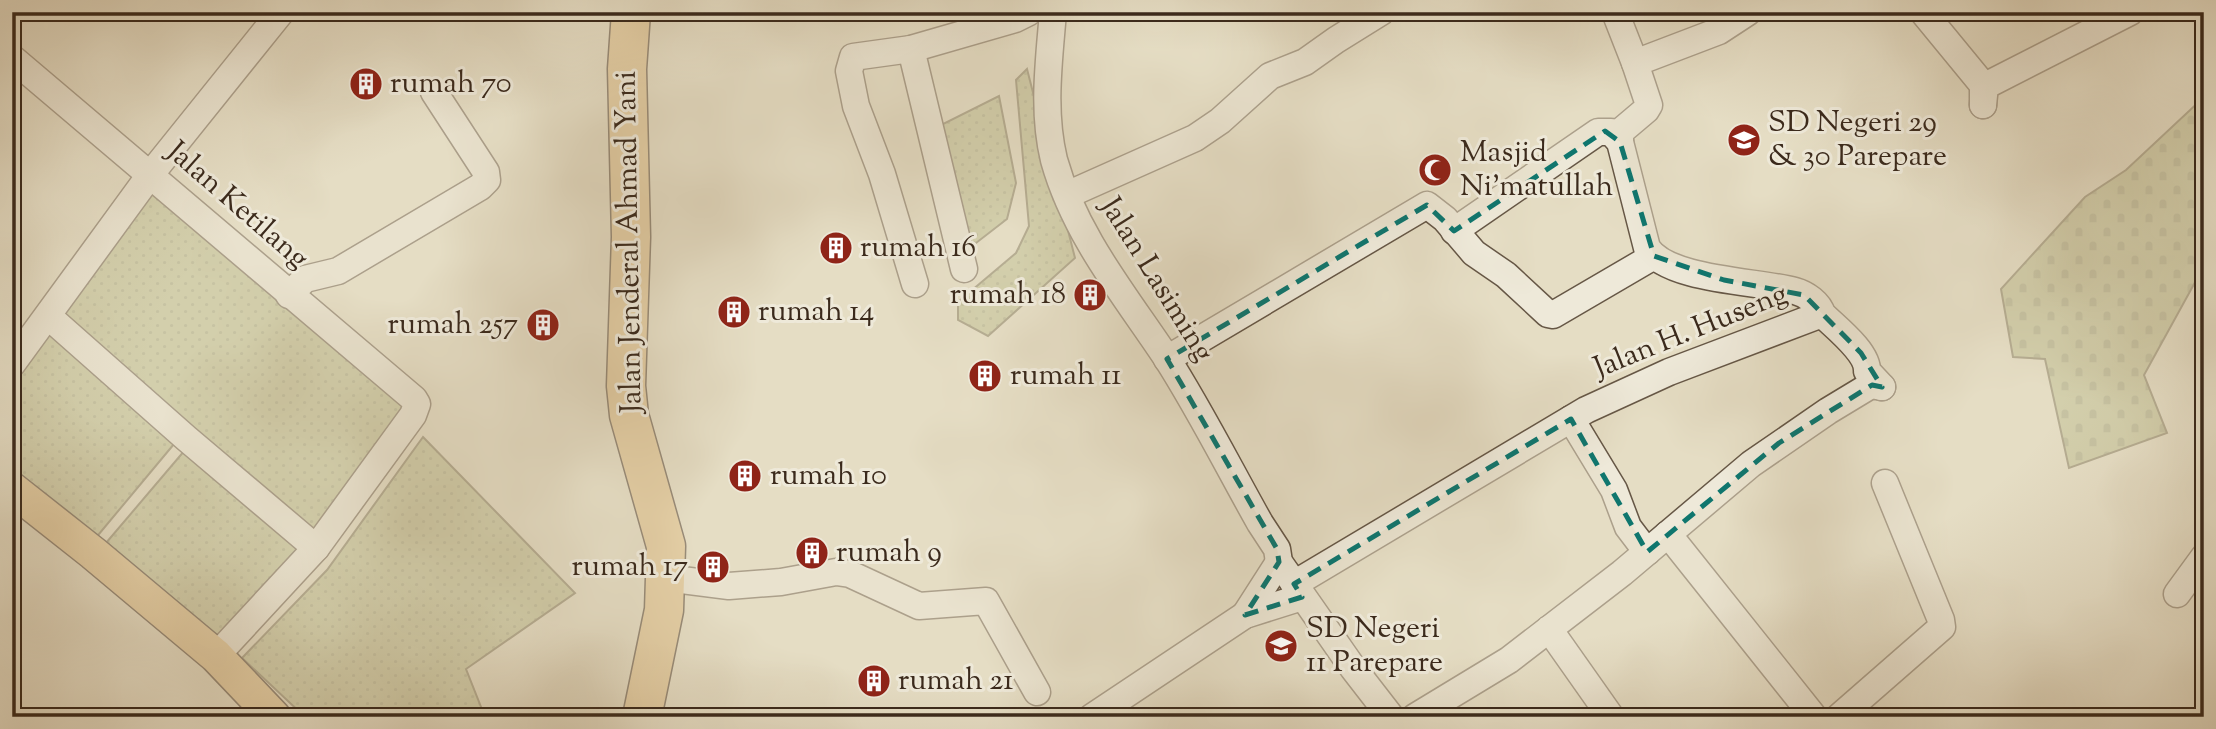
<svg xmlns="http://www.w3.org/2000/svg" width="2216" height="729" font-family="'Sorts Mill Goudy',serif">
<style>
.cemetery{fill:url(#cemetery-stones);stroke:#7c7456;stroke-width:2}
.park{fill:url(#park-dots);stroke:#7c7456;stroke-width:2}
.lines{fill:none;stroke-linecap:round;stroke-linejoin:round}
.minor-casing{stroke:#665746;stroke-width:29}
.major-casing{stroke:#3b2a1c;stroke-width:36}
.highway-casing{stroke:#3b2a1c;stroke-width:41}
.minor{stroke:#eee9d9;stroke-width:26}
.major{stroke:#e2be82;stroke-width:33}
.highway{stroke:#e2be82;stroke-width:38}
.marked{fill:none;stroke:#0f766e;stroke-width:5;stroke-dasharray:14 9;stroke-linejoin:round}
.labels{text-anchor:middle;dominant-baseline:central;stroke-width:6;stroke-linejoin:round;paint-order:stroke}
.poi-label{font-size:30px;fill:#3b2a1c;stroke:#eee9d9;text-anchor:start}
.street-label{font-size:30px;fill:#3b2a1c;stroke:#eee9d9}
</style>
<defs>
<pattern id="cemetery-stones" width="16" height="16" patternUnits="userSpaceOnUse" patternTransform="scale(1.75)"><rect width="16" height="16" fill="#bcbf8f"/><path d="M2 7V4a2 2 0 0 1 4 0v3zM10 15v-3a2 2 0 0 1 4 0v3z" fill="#a2a47b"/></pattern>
<pattern id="park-dots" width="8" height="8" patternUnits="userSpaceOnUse" patternTransform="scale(1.75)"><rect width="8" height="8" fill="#bcbf8f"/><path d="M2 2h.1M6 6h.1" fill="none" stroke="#a2a47b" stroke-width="1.8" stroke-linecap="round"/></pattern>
</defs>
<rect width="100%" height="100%" fill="#e5ddc4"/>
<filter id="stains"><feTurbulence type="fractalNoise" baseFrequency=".00286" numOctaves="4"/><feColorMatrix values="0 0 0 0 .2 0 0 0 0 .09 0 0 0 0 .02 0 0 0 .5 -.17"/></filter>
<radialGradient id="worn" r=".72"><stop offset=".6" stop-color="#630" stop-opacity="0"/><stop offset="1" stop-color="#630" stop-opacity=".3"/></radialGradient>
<!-- cemetery -->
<polygon class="cemetery" points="2204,97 2204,266 2144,375 2167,433 2069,468 2045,359 2013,357 2001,289 2085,197 2126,170"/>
<!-- park -->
<g class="park">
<polygon points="1027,69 1075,258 988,336 958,320 958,302 1016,253 1029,226 1016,80"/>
<polygon points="999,96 1016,183 1007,219 976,243 964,240 937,127"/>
<polygon points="149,190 414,404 311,543 58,315"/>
<polygon points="47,324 179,438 94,540 12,471 12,369"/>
<polygon points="423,437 575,593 466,669 485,717 305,717 242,658 327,570"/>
<polygon points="185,450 305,556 221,643 106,543"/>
</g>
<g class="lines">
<defs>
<g id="minor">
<path d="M1053,12C1049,61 1042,111 1054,160C1075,235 1124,294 1166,357C1200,410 1229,468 1260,523L1277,549L1279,562L1353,668L1391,717"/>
<polyline points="1615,12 1635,63"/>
<polyline points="1923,12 1983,85 1983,105"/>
<polyline points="911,49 964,269"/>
<polyline points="12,58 414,399 417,404 413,415 316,548 216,656"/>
<polyline points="1983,105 1985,86 2130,12"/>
<polyline points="1620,142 1620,132 1646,110 1649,105 1635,63 1719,31 1748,12"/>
<polyline points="1067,195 1195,138 1220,121 1270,76 1305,62 1336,40 1381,12"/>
<polyline points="915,284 882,174 856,106 849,71 853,57 911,49 1015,19 1029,12"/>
<polyline points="289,295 305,279 338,271 480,187 487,180 486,172 434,92"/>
<path d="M1822,314C1835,327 1868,352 1867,371L1882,387"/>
<polyline points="48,316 186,438 316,548"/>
<polyline points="1167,359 1427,205 1445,219 1474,253 1506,275 1548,314 1553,315 1654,256"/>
<polyline points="12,364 150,175 281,12"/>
<polyline points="1571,419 1614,490 1628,527 1647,552"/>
<polyline points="1668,534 1814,717"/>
<polyline points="666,578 729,586 781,582 836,572 850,574 919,606 986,601 1037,692"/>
<path d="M1294,584L1586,410L1669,372L1822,314C1819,303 1806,294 1795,291C1759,281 1669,281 1647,248L1620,142L1611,132H1598L1454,231"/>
<polyline points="2177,594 2204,557"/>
<polyline points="1245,615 1279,562"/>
<polyline points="1549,629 1611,717"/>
<polyline points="1092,717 1245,615 1302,597"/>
<polyline points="1415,717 1509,660 1622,573 1751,464 1828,411 1871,385 1882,387"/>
<polyline points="1839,717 1942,627 1941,620 1885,483"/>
</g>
<polyline id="major" points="12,489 93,553 216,656 274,717"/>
<polyline id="highway" points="631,12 627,69 631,237 626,386 629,415 666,546 664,610 642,717"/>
</defs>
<!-- minor casing -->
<use href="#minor" class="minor-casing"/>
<!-- major casing -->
<use href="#major" class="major-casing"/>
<!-- highway casing -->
<use href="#highway" class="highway-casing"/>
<!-- minor -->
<use href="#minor" class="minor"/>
<!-- major -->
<use href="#major" class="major"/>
<!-- highway -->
<use href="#highway" class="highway"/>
</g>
<!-- marked area -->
<path d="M0 0H2216V729H0ZM1605,131L1620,142L1654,256L1724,280L1804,295L1861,353L1882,387L1872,385L1779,443L1647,552L1571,419L1294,584L1302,597L1245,615L1279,562L1277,549L1167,359L1427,205L1454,231Z" fill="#e5ddc4" fill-opacity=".55" fill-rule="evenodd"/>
<path class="marked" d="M1605,131L1620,142L1654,256L1724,280L1804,295L1861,353L1882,387L1872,385L1779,443L1647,552L1571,419L1294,584L1302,597L1245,615L1279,562L1277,549L1167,359L1427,205L1454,231Z"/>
<!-- icons -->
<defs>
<symbol id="building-disc" viewBox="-11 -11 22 22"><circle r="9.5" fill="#8f2418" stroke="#eee9d9"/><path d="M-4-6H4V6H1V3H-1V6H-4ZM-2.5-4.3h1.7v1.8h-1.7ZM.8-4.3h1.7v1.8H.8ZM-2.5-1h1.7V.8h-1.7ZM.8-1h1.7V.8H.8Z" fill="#fff"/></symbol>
<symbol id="school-disc" viewBox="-11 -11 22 22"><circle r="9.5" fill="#8f2418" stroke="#eee9d9"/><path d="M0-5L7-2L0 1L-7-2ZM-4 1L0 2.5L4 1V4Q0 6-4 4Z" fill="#fff"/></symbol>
<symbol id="mosque-disc" viewBox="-11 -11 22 22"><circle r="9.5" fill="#8f2418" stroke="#eee9d9"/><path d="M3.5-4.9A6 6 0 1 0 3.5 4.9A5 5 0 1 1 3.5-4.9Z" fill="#fff"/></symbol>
</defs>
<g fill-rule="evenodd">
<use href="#building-disc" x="347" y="65" width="38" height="38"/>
<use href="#school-disc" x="1725" y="121" width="38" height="38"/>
<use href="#mosque-disc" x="1416" y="151" width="38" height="38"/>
<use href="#building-disc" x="817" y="229" width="38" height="38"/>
<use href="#building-disc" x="1071" y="276" width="38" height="38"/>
<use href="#building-disc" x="715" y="293" width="38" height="38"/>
<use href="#building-disc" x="524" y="306" width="38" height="38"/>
<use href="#building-disc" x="966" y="357" width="38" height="38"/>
<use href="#building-disc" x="726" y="457" width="38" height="38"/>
<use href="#building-disc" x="793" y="534" width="38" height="38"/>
<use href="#building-disc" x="694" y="548" width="38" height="38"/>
<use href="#school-disc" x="1262" y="627" width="38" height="38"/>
<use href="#building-disc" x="855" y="662" width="38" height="38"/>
</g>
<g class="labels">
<!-- poi labels -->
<g class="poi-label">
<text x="390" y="84">rumah 70</text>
<text x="1768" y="123">SD Negeri 29<tspan x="1768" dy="34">&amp; 30 Parepare</tspan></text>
<text x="1460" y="153">Masjid<tspan x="1460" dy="34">Ni'matullah</tspan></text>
<text x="860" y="248">rumah 16</text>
<text x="1066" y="295" text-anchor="end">rumah 18</text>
<text x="758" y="312">rumah 14</text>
<text x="518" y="325" text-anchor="end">rumah 257</text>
<text x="1010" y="376">rumah 11</text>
<text x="770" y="476">rumah 10</text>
<text x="836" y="553">rumah 9</text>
<text x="688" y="567" text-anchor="end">rumah 17</text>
<text x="1306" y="629">SD Negeri<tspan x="1306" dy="34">11 Parepare</tspan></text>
<text x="898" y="681">rumah 21</text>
</g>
<!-- street labels -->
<g class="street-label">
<text transform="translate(237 206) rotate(41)">Jalan Ketilang</text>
<text transform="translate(630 242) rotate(-91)">Jalan Jenderal Ahmad Yani</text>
<text transform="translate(1156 280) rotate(58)">Jalan Lasiming</text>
<text transform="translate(1691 332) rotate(-22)">Jalan H. Huseng</text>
</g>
</g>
<!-- margin -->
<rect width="2216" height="729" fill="none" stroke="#e5ddc4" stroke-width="42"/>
<rect x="14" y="14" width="2188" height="701" fill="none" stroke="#3b2a1c" stroke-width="3.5"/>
<rect x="21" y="21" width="2174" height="687" fill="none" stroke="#3b2a1c" stroke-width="2"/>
<rect width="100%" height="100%" filter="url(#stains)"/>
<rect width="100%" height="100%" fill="url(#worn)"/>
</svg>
